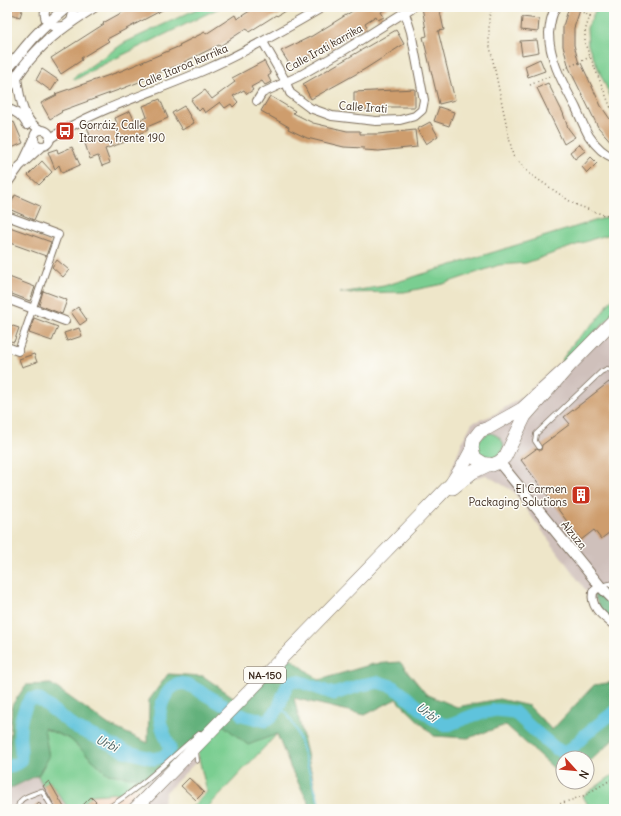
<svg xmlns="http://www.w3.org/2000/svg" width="621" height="816" font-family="Delius,sans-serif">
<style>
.built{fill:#f3d4bf}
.industrial{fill:#cfc0bb}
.green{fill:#7ace91;stroke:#5a7c58}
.forest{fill:#63b17b;stroke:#4f6e4c}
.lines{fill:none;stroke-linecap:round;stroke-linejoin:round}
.stream{stroke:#5ec3dc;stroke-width:2}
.river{stroke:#5ec3dc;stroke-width:13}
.building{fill:#ce9d6d}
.service-casing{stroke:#7a6c5a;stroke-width:5.5}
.pedestrian-casing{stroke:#7a6c5a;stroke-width:8}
.minor-casing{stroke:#7a6c5a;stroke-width:10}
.tertiary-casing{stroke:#7a6c5a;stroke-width:12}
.primary-casing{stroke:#7a6c5a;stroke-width:14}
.path{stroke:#7a6c5a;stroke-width:1.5;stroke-dasharray:1 3;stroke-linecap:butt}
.service{stroke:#fff;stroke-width:4}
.pedestrian{stroke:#fff;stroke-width:6}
.minor{stroke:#fff;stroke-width:8}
.tertiary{stroke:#fff;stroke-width:10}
.primary{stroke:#fff;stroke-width:13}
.labels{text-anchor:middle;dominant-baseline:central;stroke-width:3;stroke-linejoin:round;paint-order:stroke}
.shield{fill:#fdfcf7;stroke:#75695f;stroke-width:1}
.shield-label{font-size:10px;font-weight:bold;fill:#3b2a1e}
.street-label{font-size:11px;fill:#3b2a1e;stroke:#fdfcf7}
.poi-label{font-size:11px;fill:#3b2a1e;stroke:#fdfcf7;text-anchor:start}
.water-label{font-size:12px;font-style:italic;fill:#476060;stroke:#fdfcf7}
</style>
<rect width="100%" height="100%" fill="#fdfcf7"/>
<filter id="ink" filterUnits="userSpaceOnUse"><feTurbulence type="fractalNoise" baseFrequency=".025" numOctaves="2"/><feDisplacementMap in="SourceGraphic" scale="8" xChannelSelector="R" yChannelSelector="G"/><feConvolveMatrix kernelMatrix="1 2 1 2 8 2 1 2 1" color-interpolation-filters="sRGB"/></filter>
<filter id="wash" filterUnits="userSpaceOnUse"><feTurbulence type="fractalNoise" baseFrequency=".012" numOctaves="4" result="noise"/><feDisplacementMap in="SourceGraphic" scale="16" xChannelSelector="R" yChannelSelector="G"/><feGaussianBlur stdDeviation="0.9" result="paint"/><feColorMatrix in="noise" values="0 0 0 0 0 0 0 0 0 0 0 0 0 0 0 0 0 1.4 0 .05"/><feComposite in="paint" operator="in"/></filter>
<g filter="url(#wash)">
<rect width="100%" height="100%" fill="#eee6c9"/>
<!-- built -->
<polygon class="built" points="135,786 139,790 115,809 79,808 92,795 119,793"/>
<!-- industrial -->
<g class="industrial">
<polygon points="614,313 614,610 592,599 513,491 486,475 461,482 450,474 462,442 472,423 493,415 519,399 561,361 567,361"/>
<polygon points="196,746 197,761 166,792 161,809 115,809 139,790 148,779"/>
<polygon points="38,776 43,785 49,781 69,809 7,809 7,790"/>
</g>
<!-- green -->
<g class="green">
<polygon points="201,7 221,7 98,67 75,80 73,78 124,43"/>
<polygon points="597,7 614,7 614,105 588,45 587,28"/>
<polygon points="614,215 614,233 593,239 526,263 499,265 443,284 404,292 340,293 384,286"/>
<polygon points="614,296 614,313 567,361 561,361 575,341 597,320"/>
<path d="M490,433C498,435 507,442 502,451C501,454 495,457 492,459L480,455C477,440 477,440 490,433Z"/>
<polygon points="222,704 277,734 206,809 190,809 207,792 196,746 148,779 119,793 92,795 79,808 80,809 69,809 49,781 43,786 38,776 49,757 43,728 70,739 108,774"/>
<polygon points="614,774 614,809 586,809 589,807 583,796"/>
</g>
<!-- forest -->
<g class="forest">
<polygon points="600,586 614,600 614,625 602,615 593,592"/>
<polygon points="285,654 319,680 373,664 400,662 426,694 457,707 499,699 529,706 552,730 594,685 614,682 614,739 587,764 587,758 563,758 563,773 559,773 506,725 468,738 434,736 396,699 365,715 294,698 318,801 323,809 312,809 291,769 277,734 248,745 219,722 235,705 148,779 108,774 70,739 44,728 49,757 38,775 7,790 7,755 9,756 12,705 26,685 51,684 109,725 148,743 149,700 168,674 203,676 239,701"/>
</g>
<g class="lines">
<!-- stream -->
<polyline class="stream" points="279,709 286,712 296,729 321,809"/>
<!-- river -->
<g class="river">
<path d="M242,715L266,721C285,708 278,697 290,682L298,681L334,694L361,685L378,682L394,687L432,718L442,724L448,725L474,715L496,710L514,712L537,733L555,748L564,753L570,750L586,734L614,712"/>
<path d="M7,766L9,767L20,762C23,752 19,743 20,733C20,721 23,709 30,699H39L76,728L125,751L154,759L165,756L170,748C167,739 160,727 160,718C159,706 167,687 179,684C182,683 186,684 189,685L222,704"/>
</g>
</g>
<g id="blocks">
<!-- building -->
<g class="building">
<polygon points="7,7 23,7 20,17 7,13"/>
<polygon points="132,7 168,7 107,39 109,41 81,58 82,60 61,74 51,58 104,24 103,23"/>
<polygon points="256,7 291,7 277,16 276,15 249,32 247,28 220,46 219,45 184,62 185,63 153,75 154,76 124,88 61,111 62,112 50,119 41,103 57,95 55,94 121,71 180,46 179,45 205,32 206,34 235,15 237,19"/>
<polygon points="359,7 389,7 381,12 384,17 378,20 376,16 365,23 367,27 361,30 359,26 348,32 351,37 345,40 342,36 332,42 335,47 329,50 327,46 316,52 318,56 312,59 310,55 300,60 302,64 296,67 294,63 290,65 281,51 312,36"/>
<polygon points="422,7 439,7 444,30 438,31 455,100 439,104 423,37 427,36"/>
<polygon points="569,7 581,7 574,28 574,45 579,64 581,63 601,106 614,125 614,145 598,127 569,68 563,46 563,26"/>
<polygon points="522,17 539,19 538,32 521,30"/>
<polygon points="396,30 404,44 365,69 311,99 303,84"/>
<polygon points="537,40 539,52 522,55 520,41"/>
<polygon points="540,59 545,71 528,77 525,66"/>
<polygon points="264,61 271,74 268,76 271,82 265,85 262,81 251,87 253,90 247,94 244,90 233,96 238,102 233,107 231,104 225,108 220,102 205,113 202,108 199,111 191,100 205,90 212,99 235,82 232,78"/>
<polygon points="42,69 58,80 51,91 36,80"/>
<polygon points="548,83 563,113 568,128 575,137 564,144 537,88"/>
<polygon points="415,89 415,107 383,107 384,110 354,110 354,92"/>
<polygon points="270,96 295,111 293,113 313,123 347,131 360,131 360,134 378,134 415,130 417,147 379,151 364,150 364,148 344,147 307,138 288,129 289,127 261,111"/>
<polygon points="160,99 168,118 147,127 148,130 127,139 128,141 105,149 110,163 102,166 98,156 90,159 83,137 90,135 87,127 96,124 98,130 117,124 115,118 130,111 135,122 147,117 143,106"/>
<polygon points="184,106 194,123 182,130 172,113"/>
<polygon points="439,107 454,112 449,126 434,121"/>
<polygon points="14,122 23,143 7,150 7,125"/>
<polygon points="430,122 438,136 426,144 417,129"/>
<polygon points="580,144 585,151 575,159 570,152"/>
<polygon points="72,147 80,165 62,173 59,165 55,169 48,152 57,149 58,153"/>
<polygon points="591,157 597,163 587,173 582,167"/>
<polygon points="42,161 52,172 39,185 28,175"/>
<polygon points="15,195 40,206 34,220 9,209"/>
<polygon points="7,226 51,242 46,256 7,242"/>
<polygon points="57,260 69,270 63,277 52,267"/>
<polygon points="9,277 35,287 30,301 7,292 7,284"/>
<polygon points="43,291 67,300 62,314 39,305"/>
<polygon points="78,307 87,320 80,325 71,312"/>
<polygon points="34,318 58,327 52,341 29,333"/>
<polygon points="7,324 19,328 14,342 7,340"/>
<polygon points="79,328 82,336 67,341 64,333"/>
<polygon points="34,354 37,362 22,367 19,359"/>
<polygon points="609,382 614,389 614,529 601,539 594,530 581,540 521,460 536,449 539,450 541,450 542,445 570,424 564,417"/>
<polygon points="189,778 204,792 196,800 181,786"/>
<polygon points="49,781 65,809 56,809 48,794 43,786"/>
<polygon points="91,797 96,802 95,803 101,809 79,809"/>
<polygon points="39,802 43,809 31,809"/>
</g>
</g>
</g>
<g filter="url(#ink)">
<use href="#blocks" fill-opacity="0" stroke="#7a6c5a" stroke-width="1"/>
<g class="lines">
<defs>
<g id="service">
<polyline points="539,447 535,441 536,434 601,372 607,369 612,370 614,373"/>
<polyline points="600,586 614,583"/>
<polyline points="196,751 197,761"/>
<path d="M18,809C17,797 32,795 41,791L44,794L53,809"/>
<path d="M106,809C141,788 169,759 200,733"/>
</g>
<polyline id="pedestrian" points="18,351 58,235"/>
<g id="minor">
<path d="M46,7C43,14 45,24 54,27C56,27 61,26 64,26"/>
<path d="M556,7C551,15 550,24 549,33C549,60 564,85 576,108C580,117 584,127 589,136C595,145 604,154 614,158"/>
<polyline points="71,21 73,13 72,7"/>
<polyline points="263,42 286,82 290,93 310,108 332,116 376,121 400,120 415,116 422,110 424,100 411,32 405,13"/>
<path d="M17,78C20,97 22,121 41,130"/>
<polyline points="257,101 262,93 299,76 343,51 413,7"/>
<path d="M7,108C15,111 23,117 27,125"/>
<circle cx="42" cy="138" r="8"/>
<path d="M49,139C97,108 155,92 207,69C247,51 286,29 323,7"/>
<polyline points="24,160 34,139"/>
<polyline points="7,184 20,166 42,146"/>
<polyline points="7,216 58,235"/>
<polyline points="7,299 65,321"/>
<polyline points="7,347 18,351"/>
<path d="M600,586L593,592C590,608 603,616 614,625"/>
</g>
<g id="tertiary">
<path d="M7,69C15,61 21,52 29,43C40,29 54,18 67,7"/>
<path d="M7,89C15,80 21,69 29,60C47,38 70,22 94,7"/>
<polyline points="499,462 600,586 614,600"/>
</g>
<g id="primary">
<polyline points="570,365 525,416 505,457 499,462 492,465 483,463 475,458 472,449 473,440 480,431 488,428 522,409 570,365 614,320"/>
<polyline points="453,488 473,472 490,464"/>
<polyline points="135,809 451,484 464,464 472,449"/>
</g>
</defs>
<!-- service casing -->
<use href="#service" class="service-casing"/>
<!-- pedestrian casing -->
<use href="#pedestrian" class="pedestrian-casing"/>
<!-- minor casing -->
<use href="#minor" class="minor-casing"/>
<!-- tertiary casing -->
<use href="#tertiary" class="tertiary-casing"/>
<!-- primary casing -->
<use href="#primary" class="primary-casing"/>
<!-- path -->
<g class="path">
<polyline points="492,7 489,17 489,42 513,156 530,174 574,204 604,215 614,214"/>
<polyline points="572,7 590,16 585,31 585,44 611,108 614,112"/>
<polyline points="590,16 595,7"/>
<polyline points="564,69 590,57"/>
<polyline points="530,85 552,75"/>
<polyline points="611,108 614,102"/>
<polyline points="545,809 583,796 614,778"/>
</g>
<!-- service -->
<use href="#service" class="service"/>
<!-- pedestrian -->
<use href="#pedestrian" class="pedestrian"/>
<!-- minor -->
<use href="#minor" class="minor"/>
<!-- tertiary -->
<use href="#tertiary" class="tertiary"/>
<!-- primary -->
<use href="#primary" class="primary"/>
</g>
</g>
<!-- icons -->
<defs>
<symbol id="bus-square" viewBox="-11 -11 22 22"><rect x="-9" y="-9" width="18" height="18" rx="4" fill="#c8321e" stroke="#fdfcf7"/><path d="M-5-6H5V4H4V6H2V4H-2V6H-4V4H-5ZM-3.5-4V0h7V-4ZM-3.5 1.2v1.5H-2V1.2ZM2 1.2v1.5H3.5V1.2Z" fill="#fff"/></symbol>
<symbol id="building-square" viewBox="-11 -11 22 22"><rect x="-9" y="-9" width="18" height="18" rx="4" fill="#c8321e" stroke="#fdfcf7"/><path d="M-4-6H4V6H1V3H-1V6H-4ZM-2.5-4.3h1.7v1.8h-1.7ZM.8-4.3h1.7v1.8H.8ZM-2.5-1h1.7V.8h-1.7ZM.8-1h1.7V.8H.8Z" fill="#fff"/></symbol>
</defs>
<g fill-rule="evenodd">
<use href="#bus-square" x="54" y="120" width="22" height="22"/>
<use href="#building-square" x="570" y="484" width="22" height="22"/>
</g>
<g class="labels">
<!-- shield labels -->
<rect class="shield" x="244" y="667" width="42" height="16" rx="3"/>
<g class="shield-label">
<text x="265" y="675">NA-150</text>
</g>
<!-- street labels -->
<g class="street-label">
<text transform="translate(324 48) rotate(-29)">Calle Irati karrika</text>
<text transform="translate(183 66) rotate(-23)">Calle Itaroa karrika</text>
<text transform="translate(363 107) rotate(4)">Calle Irati</text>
<text transform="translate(574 535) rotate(51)">Alzuza</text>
</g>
<!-- poi labels -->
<g class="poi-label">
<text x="79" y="125">Gorráiz, Calle<tspan x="79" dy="13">Itaroa, frente 190</tspan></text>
<text x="567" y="489" text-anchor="end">El Carmen<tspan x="567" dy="13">Packaging Solutions</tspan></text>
</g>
<!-- water labels -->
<g class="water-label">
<text transform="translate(427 712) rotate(38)">Urbi</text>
<text transform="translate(107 743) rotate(26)">Urbi</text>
</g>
</g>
<!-- margin -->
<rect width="621" height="816" fill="none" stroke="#fdfcf7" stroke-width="24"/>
<!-- north arrow -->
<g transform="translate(575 770) rotate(117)"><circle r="19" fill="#fdfcf7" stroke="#afa8a0"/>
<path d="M0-3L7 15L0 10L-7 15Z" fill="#c8321e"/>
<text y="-6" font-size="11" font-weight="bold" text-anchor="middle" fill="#3b2a1e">N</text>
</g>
</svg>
